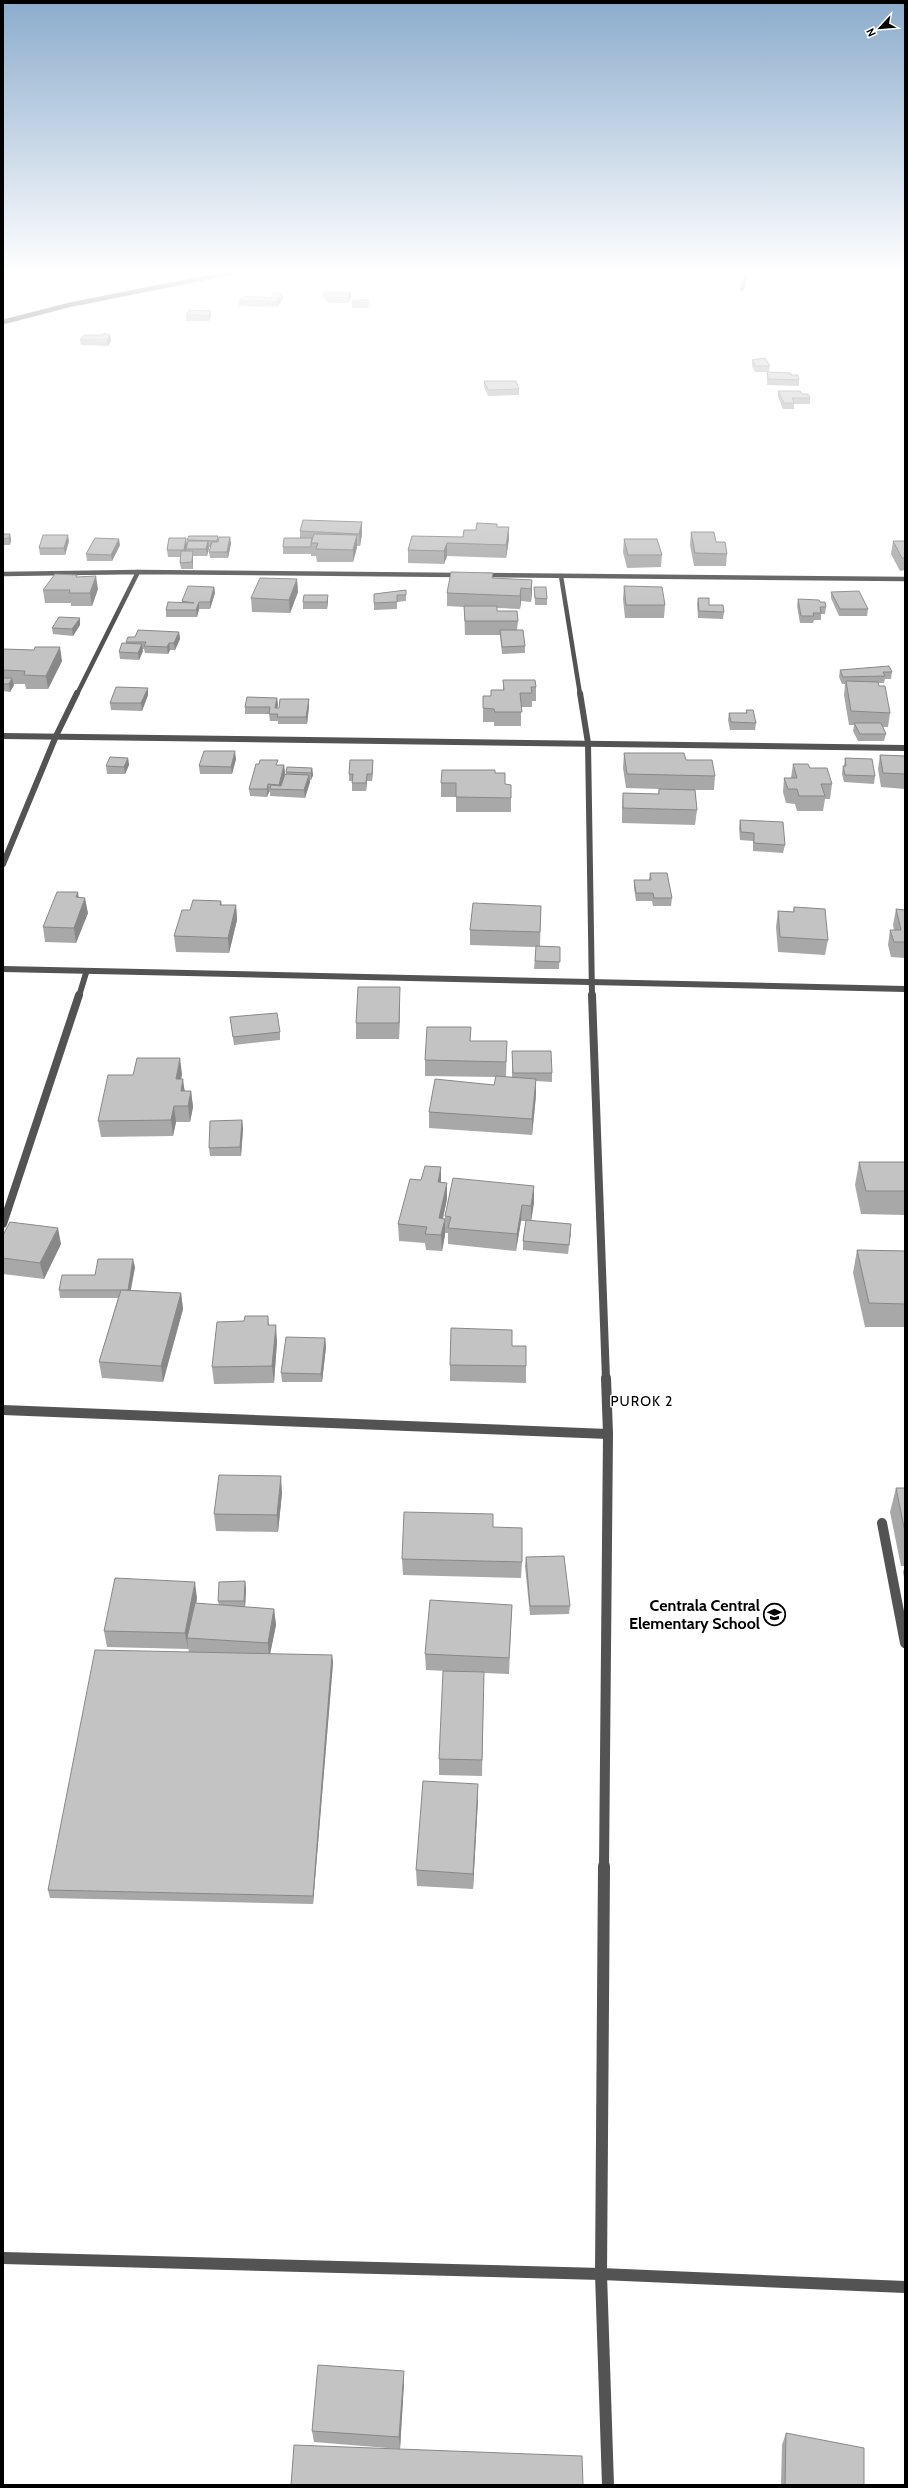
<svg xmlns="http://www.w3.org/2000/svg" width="908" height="2488" font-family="Cabin,sans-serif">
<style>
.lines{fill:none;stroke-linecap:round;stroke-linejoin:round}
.primary-casing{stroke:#dbdbdb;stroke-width:5.5}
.lane{stroke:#535353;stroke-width:10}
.street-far5{stroke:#535353;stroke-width:3.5}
.street-far4{stroke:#535353;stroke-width:4.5}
.street-far3{stroke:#535353;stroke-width:6}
.street-far2{stroke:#535353;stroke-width:8}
.street-far1{stroke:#535353;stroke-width:10}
.street{stroke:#535353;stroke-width:12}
.primary{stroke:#000;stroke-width:4.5}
.wall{fill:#a8a8a8}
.shaded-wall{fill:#888}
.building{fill:#c3c3c3;stroke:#888}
.labels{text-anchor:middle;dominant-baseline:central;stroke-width:3;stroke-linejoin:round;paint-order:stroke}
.neighbourhood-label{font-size:14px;letter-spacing:1px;fill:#000;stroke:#fff}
.near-poi-label{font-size:16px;font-weight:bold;fill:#000;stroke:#fff;text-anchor:end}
</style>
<rect width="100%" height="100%" fill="#fff"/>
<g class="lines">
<defs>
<polyline id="primary" points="3,322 69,305 239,271"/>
</defs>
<!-- primary casing -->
<use href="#primary" class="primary-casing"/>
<!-- lane -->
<polyline class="lane" points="882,1523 905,1643"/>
<!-- street-far5 -->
<polyline class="street-far5" points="742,290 747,271"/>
<!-- street-far4 -->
<g class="street-far4">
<polyline points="3,574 138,572 460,575"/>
<polyline points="484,575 905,579"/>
<polyline points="561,576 580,694"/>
<polyline points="77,694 138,572"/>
</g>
<!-- street-far3 -->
<g class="street-far3">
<polyline points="580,693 588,743 592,996"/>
<polyline points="3,736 905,748"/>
<polyline points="3,864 56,736 77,693"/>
<polyline points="3,969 905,989"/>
<polyline points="79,996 86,973"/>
</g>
<!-- street-far2 -->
<g class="street-far2">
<polyline points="592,995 606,1379"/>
<polyline points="3,1224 79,995"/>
</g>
<!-- street-far1 -->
<g class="street-far1">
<polyline points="3,1410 608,1434"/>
<polyline points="604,1867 608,1434 606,1378"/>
</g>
<!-- street -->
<g class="street">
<polyline points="604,1866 601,2274 608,2485"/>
<polyline points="3,2258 601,2274 905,2287"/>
</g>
<!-- primary -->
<use href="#primary" class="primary"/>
</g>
<!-- wall -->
<g class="wall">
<polygon points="323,292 351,298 348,303 329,303 323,297"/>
<polygon points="283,298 278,307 239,306 239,301"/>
<polygon points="369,300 369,305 368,308 352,308 352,302"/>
<polygon points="211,311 211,316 209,321 186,321 186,315"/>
<polygon points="80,340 111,341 108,346 81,345"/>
<polygon points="752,360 770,366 769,372 755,372 752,366"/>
<polygon points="767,372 791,375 799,380 799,386 767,385"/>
<polygon points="484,381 519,389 519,395 488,396 484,387"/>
<polygon points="778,391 802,394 810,398 810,404 794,404 794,409 783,409 778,397"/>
<polygon points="497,524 497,527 509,539 506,558 447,556 444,564 408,563 408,550 463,537 476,530"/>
<polygon points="300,531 362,534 360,546 357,546 353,562 317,562 316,556 311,556 311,554 283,554 283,547 300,538"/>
<polygon points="691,532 727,554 726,566 694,566 690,545"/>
<polygon points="3,534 10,534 11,540 10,545 3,545"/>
<polygon points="219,539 231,543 228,558 210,558 209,552 211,547 209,547 207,556 193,556 193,569 181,569 180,563 181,557 168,557 167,550 187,544 186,548 188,542 187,540"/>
<polygon points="624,539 662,555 661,567 627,568 623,552"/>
<polygon points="69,541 65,555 40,555 39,548"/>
<polygon points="893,541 905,541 905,570 900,571 891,554"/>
<polygon points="120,545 112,561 87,561 86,554"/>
<polygon points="77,577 98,589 92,606 71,606 71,603 45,603 43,590"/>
<polygon points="493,578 532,580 531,602 521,601 520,609 497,608 497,611 518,621 517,630 525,646 525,653 502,654 500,635 465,635 464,607 447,606 447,593"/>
<polygon points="297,579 298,592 290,613 252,612 251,598"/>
<polygon points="624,586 665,605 664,618 625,618 623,599"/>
<polygon points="214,587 215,593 210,609 199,609 197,617 166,617 166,610 182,602 182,601"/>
<polygon points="534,587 547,599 547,605 535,605"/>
<polygon points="406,590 406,601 397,602 397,609 374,610 374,594"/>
<polygon points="831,592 868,609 867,616 839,616 831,598"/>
<polygon points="698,598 709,605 724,612 723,619 698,618 697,604"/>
<polygon points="798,599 820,602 826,607 825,614 821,614 821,620 814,620 813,623 800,623 797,606"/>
<polygon points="328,601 327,609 303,609 303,602"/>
<polygon points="80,625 73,636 53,634 52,628"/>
<polygon points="179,632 180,639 175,650 170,650 168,654 145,653 144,649 142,649 143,651 139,660 120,659 119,652 126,643 126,642 135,637"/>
<polygon points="3,649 62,661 48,689 26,689 25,684 13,684 14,685 10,692 3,691"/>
<polygon points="840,670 892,672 891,679 885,679 884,683 878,683 879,686 890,713 888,727 882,727 886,734 884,741 858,741 853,731 854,725 849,725 844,695 845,684 842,684 839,677"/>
<polygon points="503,680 536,687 536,701 532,701 532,707 521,707 521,726 494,726 494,722 483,722 483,696 491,696 491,690 503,690"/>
<polygon points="148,695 142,711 111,710 110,703"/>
<polygon points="277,698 278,705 277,708 309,706 307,724 278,724 278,721 270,721 269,714 245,714 245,707"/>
<polygon points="746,710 756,723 755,730 730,730 728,720 729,713 746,713"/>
<polygon points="624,753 686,760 715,776 714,790 695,790 697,810 695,825 622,823 622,807 623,793 658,794 659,789 626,788 623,768"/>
<polygon points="880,755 905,756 905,789 881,787 878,769"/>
<polygon points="128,758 129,765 125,774 107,774 106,766"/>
<polygon points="845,758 875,776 874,784 844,782 842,774 843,766 844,766"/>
<polygon points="236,759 232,774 200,774 199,766"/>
<polygon points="373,760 373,767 372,781 367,781 366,791 352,791 352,781 349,781 349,774"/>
<polygon points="793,764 810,768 832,784 830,799 825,799 823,811 797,811 795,804 786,803 783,792 784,778 791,778"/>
<polygon points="278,765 284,765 285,773 283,778 286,774 286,772 312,768 313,775 311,780 310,780 310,782 305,798 270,796 270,792 269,792 267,797 250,796 249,789"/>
<polygon points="495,773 505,784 511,798 511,812 456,812 456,797 441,797 441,783"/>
<polygon points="740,820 785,845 783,853 753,851 753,841 740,840 739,828"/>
<polygon points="650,873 672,898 671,906 653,906 652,901 636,901 634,888 634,880 649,880"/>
<polygon points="79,897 88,913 76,943 45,942 43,927"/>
<polygon points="221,901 222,905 236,905 237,920 229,953 176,952 174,936 190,910"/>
<polygon points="541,906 540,946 560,947 559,969 534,969 536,947 470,945 470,930"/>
<polygon points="794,907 828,940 825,955 778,952 776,927 778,911 793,912"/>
<polygon points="896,909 905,910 905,958 891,957 888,945 890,930 894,930 893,925"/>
<polygon points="400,1002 399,1039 356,1039 356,1023"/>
<polygon points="231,1025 280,1032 280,1040 234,1045"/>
<polygon points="471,1041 507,1041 506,1077 512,1077 512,1051 552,1073 552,1082 536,1081 536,1095 532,1135 429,1128 429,1112 494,1085 496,1077 425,1076 425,1060"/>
<polygon points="182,1074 181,1079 185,1091 191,1091 193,1107 190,1122 176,1122 173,1136 101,1137 98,1121"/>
<polygon points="242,1120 243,1129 241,1156 210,1156 209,1148"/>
<polygon points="859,1162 905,1162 905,1215 861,1214 855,1185"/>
<polygon points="441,1182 447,1199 443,1219 445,1235 442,1251 426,1250 425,1243 399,1241 398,1224"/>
<polygon points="534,1202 531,1221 571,1224 568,1254 523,1250 523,1241 526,1221 521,1221 516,1251 448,1244 448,1233 445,1233 445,1216"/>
<polygon points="3,1235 61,1244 44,1279 3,1274"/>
<polygon points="857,1250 905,1251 905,1327 865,1327 853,1273"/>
<polygon points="135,1267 131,1290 181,1293 183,1309 163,1382 102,1378 99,1362 118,1298 60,1298 59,1290 95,1275"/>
<polygon points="268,1316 269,1325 277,1341 274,1383 214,1384 212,1367 244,1321"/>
<polygon points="325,1338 326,1347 322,1382 282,1382 281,1373"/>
<polygon points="512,1346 526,1366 526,1383 450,1381 450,1365"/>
<polygon points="896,1488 905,1488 905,1583 903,1572 905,1566 901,1566 890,1512"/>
<polygon points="282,1493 278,1532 216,1531 214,1514"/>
<polygon points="493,1527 522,1562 521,1578 403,1575 402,1559"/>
<polygon points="526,1557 570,1606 569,1614 530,1615 525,1566"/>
<polygon points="245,1581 246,1589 245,1607 274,1609 276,1625 270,1654 332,1655 333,1663 313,1904 50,1898 48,1890 189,1652 188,1648 188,1649 107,1647 104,1631 197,1598 196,1603 219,1605 218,1601"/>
<polygon points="512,1605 509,1674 484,1673 482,1776 439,1775 439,1759 446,1671 426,1670 425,1654"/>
<polygon points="478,1799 473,1889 417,1886 416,1870"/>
<polygon points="404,2383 400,2449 314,2442 312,2431"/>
<polygon points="786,2433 864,2485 781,2485 782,2445"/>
</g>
<!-- shaded-wall -->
<g class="shaded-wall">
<polygon points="5,274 6,279 3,281 3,275"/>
<polygon points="351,292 351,298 348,303 348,298"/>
<polygon points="282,293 283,298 278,307 277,302"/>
<polygon points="211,311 211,316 209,321 208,316"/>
<polygon points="110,335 111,341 108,346 107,340"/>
<polygon points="362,522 362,534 360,546 359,534"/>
<polygon points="509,527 509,539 506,558 506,545"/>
<polygon points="10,534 11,540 10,545 9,538"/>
<polygon points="68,535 69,541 65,555 64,548"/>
<polygon points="357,535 357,548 353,562 353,550"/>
<polygon points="230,537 231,543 228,558 227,552"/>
<polygon points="186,538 187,544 185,557 184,550"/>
<polygon points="119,539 120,545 112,561 111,555"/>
<polygon points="208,541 209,548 207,556 206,549"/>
<polygon points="447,543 447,556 444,564 444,551"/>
<polygon points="193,551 193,569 192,562"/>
<polygon points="96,576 98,589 92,606 90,593"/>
<polygon points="297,579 298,592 290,613 289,600"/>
<polygon points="532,580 532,593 531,602 531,589"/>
<polygon points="214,587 215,593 210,609 210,602"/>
<polygon points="521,588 521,601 520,609 520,596"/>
<polygon points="328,595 328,601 327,609 327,602"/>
<polygon points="199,602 199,609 197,617 196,610"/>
<polygon points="80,618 80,625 73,636 72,629"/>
<polygon points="179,632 180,639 175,650 174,643"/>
<polygon points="169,643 170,650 168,654 167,647"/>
<polygon points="142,644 143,651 139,660 138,653"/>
<polygon points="60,647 62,661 48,689 46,676"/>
<polygon points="12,678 14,685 10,692 9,684"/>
<polygon points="148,688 148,695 142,711 141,703"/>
<polygon points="277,698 278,705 275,715 275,708"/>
<polygon points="309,699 309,706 307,724 306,717"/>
<polygon points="235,751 236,759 232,774 231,767"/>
<polygon points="128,758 129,765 125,774 124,767"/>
<polygon points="373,760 373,767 372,781 372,774"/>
<polygon points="284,765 285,773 281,789 280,789 279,785"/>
<polygon points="312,768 313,775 311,780 311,773"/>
<polygon points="367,774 367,781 366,791 366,783"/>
<polygon points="309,775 310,782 305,798 304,790"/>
<polygon points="268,784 269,792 267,797 267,789"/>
<polygon points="78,892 80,907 76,897"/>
<polygon points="85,898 88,913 76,943 74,928"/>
<polygon points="236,905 237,920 229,953 228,938"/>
<polygon points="400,987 400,1002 399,1039 399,1023"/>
<polygon points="180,1058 182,1074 178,1095 176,1079"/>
<polygon points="183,1079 185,1094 183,1107 181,1091"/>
<polygon points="536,1079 536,1095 532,1135 532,1119"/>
<polygon points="191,1091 193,1107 190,1122 188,1106"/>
<polygon points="174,1106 176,1122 173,1136 171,1120"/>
<polygon points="242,1120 243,1129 241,1156 240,1147"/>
<polygon points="441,1167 441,1184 438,1182"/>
<polygon points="447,1183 447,1199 439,1235 439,1218"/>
<polygon points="534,1186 534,1202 531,1222 531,1206"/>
<polygon points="522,1205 521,1221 516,1251 517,1234"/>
<polygon points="445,1219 445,1235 442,1251 441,1235"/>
<polygon points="571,1224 571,1233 568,1254 569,1245"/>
<polygon points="58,1228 61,1244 44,1279 40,1263"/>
<polygon points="133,1259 135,1267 129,1298 128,1290"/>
<polygon points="181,1293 183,1309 163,1382 161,1366"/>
<polygon points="276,1325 277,1341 274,1383 272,1366"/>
<polygon points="325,1338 326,1347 322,1382 321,1374"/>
<polygon points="281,1476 282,1493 278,1532 277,1515"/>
<polygon points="245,1581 246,1589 245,1609 244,1601"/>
<polygon points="195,1582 197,1598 190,1638 187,1638 188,1649 185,1633"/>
<polygon points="274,1609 276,1625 269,1659 268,1643"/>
<polygon points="332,1655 333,1663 313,1904 313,1896"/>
<polygon points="478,1784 478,1799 473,1889 473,1874"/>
<polygon points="404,2371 404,2383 400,2449 399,2437"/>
</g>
<!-- building -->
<g class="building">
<polygon points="323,292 351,292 348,298 329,297"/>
<polygon points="273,293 282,293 277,302 239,301 246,296 271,298"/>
<polygon points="352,300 369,300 368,303 352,302"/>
<polygon points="189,310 211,311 208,316 186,315"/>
<polygon points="104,333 110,335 107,340 80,340 84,335 103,335"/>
<polygon points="765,358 770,366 756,366 752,360"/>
<polygon points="767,372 791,373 791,375 798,375 799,380 768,379"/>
<polygon points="484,381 516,381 519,389 488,390"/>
<polygon points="778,391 800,391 802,394 808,394 810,398 792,398 794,403 784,403"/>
<polygon points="303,520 362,522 359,534 300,531"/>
<polygon points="477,523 497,524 497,527 509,527 506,545 447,543 444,551 408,550 412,536 463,537 464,530 476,530"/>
<polygon points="691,532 714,532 716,542 725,542 727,554 695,553"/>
<polygon points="3,534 10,534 9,538 3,539"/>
<polygon points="314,534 357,535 353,550 316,549 318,543 311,543"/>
<polygon points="43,535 68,535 64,548 39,548"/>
<polygon points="189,536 218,536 217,541 187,540"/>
<polygon points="219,537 230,537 227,552 209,552 212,542 218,542"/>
<polygon points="95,538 119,539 111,555 86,554"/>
<polygon points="169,538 186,538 184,550 167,550"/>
<polygon points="284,538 312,538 311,543 311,547 283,547"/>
<polygon points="624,539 657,539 662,555 628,555"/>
<polygon points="188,541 208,541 206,549 186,549"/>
<polygon points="893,541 905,541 905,558 902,558"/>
<polygon points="181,551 193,551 192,562 180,563"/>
<polygon points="451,572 493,573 492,578 532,580 531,589 521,588 520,596 447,593"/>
<polygon points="55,574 77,575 76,577 96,576 90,593 69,593 70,590 43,590"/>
<polygon points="260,578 297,579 289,600 251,598"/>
<polygon points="188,586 214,587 210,602 199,602 196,610 166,610 168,602 194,603 182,601"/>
<polygon points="624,586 662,587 665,605 626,605"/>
<polygon points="534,587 546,587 547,599 535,598"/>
<polygon points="406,590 406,595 397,595 397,602 374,603 374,594"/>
<polygon points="859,591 868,609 840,609 831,592"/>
<polygon points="304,595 328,595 327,602 303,602"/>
<polygon points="698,598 709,598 709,605 723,605 724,612 699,611"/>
<polygon points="798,599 819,600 820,602 825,602 826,607 820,607 821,613 813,613 814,616 801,616"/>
<polygon points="464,606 497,606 497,611 517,611 518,621 465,621"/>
<polygon points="59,617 80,618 72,629 52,628"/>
<polygon points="138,630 179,632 174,643 169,643 167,647 144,646 146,642 126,642 128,637 135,637"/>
<polygon points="500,630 523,630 525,646 502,647"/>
<polygon points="122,643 142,644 138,653 119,652"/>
<polygon points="35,647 60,647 46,676 24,675 25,671 3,670 3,649 34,650"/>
<polygon points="889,666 892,672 883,672 885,676 843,677 840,670"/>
<polygon points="3,678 12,678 9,684 3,684"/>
<polygon points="503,680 535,680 536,687 531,687 532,693 520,693 522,712 495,712 494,709 483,708 483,696 491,696 491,690 504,690"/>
<polygon points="846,681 878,682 879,686 885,686 890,713 851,711"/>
<polygon points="116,687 148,688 141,703 110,703"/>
<polygon points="247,697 277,698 275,708 279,708 280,699 309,699 306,717 277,717 278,714 269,714 270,707 245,707"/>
<polygon points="746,710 753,710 756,723 731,722 729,713 747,713"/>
<polygon points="854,723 881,723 886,734 860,734"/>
<polygon points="204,751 235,751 231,767 199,766"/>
<polygon points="624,753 684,753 686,760 712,760 715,776 627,774"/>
<polygon points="880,755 905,756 905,774 883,773"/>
<polygon points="110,757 128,758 124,767 106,766"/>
<polygon points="845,758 872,759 875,776 845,775 843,766 846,766"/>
<polygon points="260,760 278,760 276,765 284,765 279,785 268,784 267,789 249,789 256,764 259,764"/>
<polygon points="350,760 373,760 372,774 367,774 366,783 352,783 353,774 349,774"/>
<polygon points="793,764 808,764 810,768 827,768 832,784 821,784 825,796 799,796 797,789 788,789 784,778 797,778"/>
<polygon points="287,767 312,768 311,773 286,772"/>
<polygon points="442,770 495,770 495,773 505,773 505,784 511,785 511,798 456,797 456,783 441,783"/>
<polygon points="285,774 309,775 304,790 270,789 271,785 281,786"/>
<polygon points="659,789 695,790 697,810 623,808 623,793 659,794"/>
<polygon points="740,820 783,822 785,845 754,843 754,833 741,832"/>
<polygon points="650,873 667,873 672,898 654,898 653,893 636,893 634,880 651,880"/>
<polygon points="57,892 78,892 76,897 85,898 74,928 43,927"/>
<polygon points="193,900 221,901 220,905 236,905 228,938 174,936 182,910 190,910"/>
<polygon points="473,903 541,906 540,932 470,930"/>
<polygon points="794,907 825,909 828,940 780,937 778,911 794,912"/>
<polygon points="896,909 905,910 905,942 894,942 890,930 901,930"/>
<polygon points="536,946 560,947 560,962 535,961"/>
<polygon points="358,987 400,987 399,1023 356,1023"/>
<polygon points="277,1013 280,1032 233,1037 230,1017"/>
<polygon points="427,1027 471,1027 470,1041 507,1041 506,1062 425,1060"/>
<polygon points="512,1051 551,1051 552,1073 513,1073"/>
<polygon points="137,1058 180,1058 176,1079 183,1079 181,1091 191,1091 188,1106 174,1106 171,1120 98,1121 108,1075 133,1075"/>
<polygon points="496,1076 536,1079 532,1119 429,1112 435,1079 494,1085"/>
<polygon points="242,1120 240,1147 209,1148 210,1121"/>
<polygon points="859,1162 905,1162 905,1191 866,1191"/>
<polygon points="425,1166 441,1167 438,1182 447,1183 439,1218 445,1219 441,1235 425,1234 427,1227 398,1224 410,1179 421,1180"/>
<polygon points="453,1178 534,1186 531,1206 522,1205 517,1234 448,1228 451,1217 445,1216"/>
<polygon points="526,1220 571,1224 569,1245 523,1241"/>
<polygon points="10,1222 58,1228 40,1263 3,1258 3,1235"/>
<polygon points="857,1250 905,1251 905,1304 869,1303"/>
<polygon points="98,1259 133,1259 128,1290 59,1290 62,1275 95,1275"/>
<polygon points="121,1290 181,1293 161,1366 99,1362"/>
<polygon points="245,1316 268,1316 268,1325 276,1325 272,1366 212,1367 217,1322 244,1321"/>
<polygon points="451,1328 512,1330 512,1346 526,1346 526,1366 450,1365"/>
<polygon points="286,1337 325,1338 321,1374 281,1373"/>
<polygon points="219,1475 281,1476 277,1515 214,1514"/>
<polygon points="896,1488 905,1488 905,1532"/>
<polygon points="404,1512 493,1514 493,1527 522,1528 522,1562 402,1559"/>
<polygon points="564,1556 570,1606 530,1606 526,1557"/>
<polygon points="115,1578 195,1582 185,1633 104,1631"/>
<polygon points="245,1581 244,1601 218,1601 219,1582"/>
<polygon points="430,1600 512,1605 509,1658 425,1654"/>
<polygon points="195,1603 274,1609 268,1643 187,1638"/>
<polygon points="95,1650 332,1655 313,1896 48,1890"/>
<polygon points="443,1671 484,1672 482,1760 439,1759"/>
<polygon points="423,1781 478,1784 473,1874 416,1870"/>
<polygon points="318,2365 404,2371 399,2437 312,2431"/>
<polygon points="786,2433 864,2448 864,2485 785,2485"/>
<polygon points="294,2445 582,2456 583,2485 291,2485"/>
</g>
<!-- sky -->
<linearGradient id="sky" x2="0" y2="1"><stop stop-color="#8baccc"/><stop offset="0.44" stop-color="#fff"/><stop offset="1" stop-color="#fff" stop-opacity="0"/></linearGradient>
<rect width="908" height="620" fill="url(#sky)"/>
<!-- icons -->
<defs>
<symbol id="school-ring" viewBox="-11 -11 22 22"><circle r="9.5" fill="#fff" stroke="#000" stroke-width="1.5"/><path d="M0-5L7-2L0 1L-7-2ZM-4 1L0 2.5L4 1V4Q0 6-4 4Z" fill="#000"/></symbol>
</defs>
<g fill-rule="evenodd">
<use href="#school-ring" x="762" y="1602" width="25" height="25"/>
</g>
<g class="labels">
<!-- neighbourhood labels -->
<g class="neighbourhood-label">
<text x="642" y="1401">PUROK 2</text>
</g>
<!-- near-poi labels -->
<g class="near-poi-label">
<text x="760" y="1605">Centrala Central<tspan x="760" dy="18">Elementary School</tspan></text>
</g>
</g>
<!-- border -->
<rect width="908" height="2488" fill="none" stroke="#000000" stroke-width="8"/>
<!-- north arrow -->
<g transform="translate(880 28) rotate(244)" stroke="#ffffff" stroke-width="3" paint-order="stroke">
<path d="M0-3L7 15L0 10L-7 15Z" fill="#000000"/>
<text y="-6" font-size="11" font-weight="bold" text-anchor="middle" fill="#000000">N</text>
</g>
</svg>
